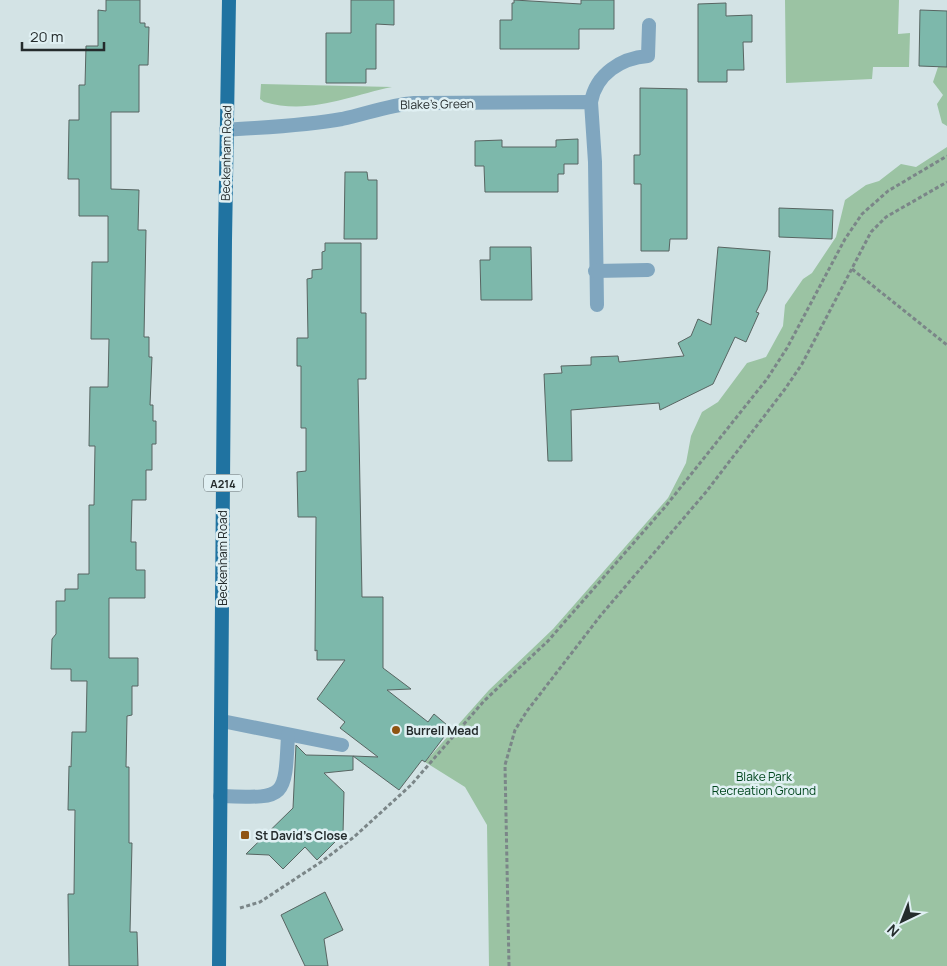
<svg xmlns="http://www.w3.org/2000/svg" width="947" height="966" font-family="Manrope,sans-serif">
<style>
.green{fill:#9bc3a3}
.building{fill:#7db8ab;stroke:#586562}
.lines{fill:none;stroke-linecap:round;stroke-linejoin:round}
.path{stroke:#7b8688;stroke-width:3;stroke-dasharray:4 2.5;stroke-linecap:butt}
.service{stroke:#80a6bf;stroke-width:14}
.minor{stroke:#80a6bf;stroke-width:14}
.primary{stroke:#2073a1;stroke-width:14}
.poi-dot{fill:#8f5412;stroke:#e0f0f3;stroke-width:2}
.labels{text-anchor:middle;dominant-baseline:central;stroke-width:5;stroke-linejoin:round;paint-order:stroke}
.shield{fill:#e0f0f3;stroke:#5c6668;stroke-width:1}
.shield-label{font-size:11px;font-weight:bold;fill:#242b2c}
.street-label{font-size:12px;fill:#242b2c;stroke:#e0f0f3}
.poi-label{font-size:12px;font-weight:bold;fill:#242b2c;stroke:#e0f0f3;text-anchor:start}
.park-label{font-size:12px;fill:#00461d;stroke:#e0f0f3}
</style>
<rect width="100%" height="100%" fill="#d3e3e5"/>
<!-- green -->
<g class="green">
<polygon points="785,0 899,0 898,34 910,33 909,67 873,67 872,79 786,83"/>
<polygon points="938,67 947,67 947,126 942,123 937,104 943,95 933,82"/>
<path d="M261,84L392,87C348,96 310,115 264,102L260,99Z"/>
<polygon points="947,147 947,966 489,966 487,825 465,787 425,762 489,690 553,629 668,498 686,463 691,436 702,412 718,402 747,363 766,357 783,326 785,305 803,279 812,273 836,237 845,200 866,185 879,181 901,164 916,167"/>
</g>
<!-- building -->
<g class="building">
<polygon points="106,0 140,0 140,23 145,23 145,27 149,27 148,65 139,65 139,112 111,112 111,189 139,190 138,230 146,230 144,337 149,337 149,357 152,357 150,405 153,405 153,421 156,421 156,444 152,444 152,470 146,470 146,500 132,500 131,542 136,542 136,570 145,570 145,598 109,598 109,658 138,658 138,686 132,686 132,715 127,716 126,767 129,767 129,843 132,843 130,932 137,932 138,966 69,966 68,894 74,894 75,810 68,810 69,766 71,767 72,732 86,732 87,681 71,681 71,669 51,669 52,639 56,634 56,601 65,601 65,589 78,589 78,574 89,574 89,505 94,505 95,446 89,446 90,387 108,387 109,339 91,339 92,262 108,262 108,216 79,216 79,179 68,179 69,120 79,120 79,85 85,85 86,46 98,46 98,10 106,11"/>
<polygon points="351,0 394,0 394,25 376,24 376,69 366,69 366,83 326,83 326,33 351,33"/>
<polygon points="514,0 581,4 581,0 614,0 614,29 579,29 579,49 500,49 500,20 512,20 512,3 514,3"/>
<polygon points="726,3 726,16 752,15 752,42 743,42 744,70 727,70 727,82 698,82 698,4"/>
<polygon points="920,10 947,11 947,67 919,66"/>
<polygon points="640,88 687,89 687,239 670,239 669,251 641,251 641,184 634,184 634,155 640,155"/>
<polygon points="578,139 578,164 564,164 564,174 558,174 558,192 485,192 484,166 475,166 475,141 502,140 502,147 556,147 556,140"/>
<polygon points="345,172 367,172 368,180 377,180 377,239 344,239"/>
<polygon points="779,208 833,210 832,239 779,237"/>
<polygon points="325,243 361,243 361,313 366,313 366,379 358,379 362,597 383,597 383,668 411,689 387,690 428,722 434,714 447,725 447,733 425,762 422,760 399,790 353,756 378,757 340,728 345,722 317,699 345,660 317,660 317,650 315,651 316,517 298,517 297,472 306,471 306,428 301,428 301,366 297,366 297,338 308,338 307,279 312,278 312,270 322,269 322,252 325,251"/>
<polygon points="490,247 531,247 532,300 481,300 480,260 490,260"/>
<polygon points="718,247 770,251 767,290 756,312 759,313 746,342 735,337 713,384 660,410 659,403 571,410 572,461 548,461 544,374 562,373 561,366 591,365 591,357 618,356 619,362 684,356 678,343 691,336 698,319 711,325"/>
<polygon points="296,745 306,755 353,756 353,770 324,773 344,792 343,834 317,860 305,847 283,869 269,855 246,854 293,808"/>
<polygon points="325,892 343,930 324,939 328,966 305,966 281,915"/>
</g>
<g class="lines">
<!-- path -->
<g class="path">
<polyline points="852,269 947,345"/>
<polyline points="240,908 260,902 321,862 354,837 411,785 484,701 548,641 665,507 767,379 787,348 845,239 862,214 888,191 947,156"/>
<polyline points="509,966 505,765 515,730 527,711 601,615 706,492 785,389 802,364 871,232 886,217 947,182"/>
</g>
<!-- service -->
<g class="service">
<polyline points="222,721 342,745"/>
<path d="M220,796C285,798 285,801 288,735"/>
</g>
<!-- minor -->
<g class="minor">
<path d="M591,102C596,74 621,58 648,56L649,25"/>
<path d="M226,130C265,127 304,126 342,119C366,114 389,105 414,103L591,102L595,162L597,305"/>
<polyline points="595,271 648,270"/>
</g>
<!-- primary -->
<polyline class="primary" points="219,966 225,240 229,0"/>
</g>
<!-- markers -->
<g class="poi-dot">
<circle cx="396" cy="730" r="5"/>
<rect x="240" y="830" width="10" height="10" rx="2.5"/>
</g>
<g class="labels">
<!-- shield labels -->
<rect class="shield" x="204" y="474.5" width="38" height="17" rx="4"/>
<g class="shield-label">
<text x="223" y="483">A214</text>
</g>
<!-- street labels -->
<g class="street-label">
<text transform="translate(437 104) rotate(-1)">Blake's Green</text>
<text transform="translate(226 153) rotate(-89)">Beckenham Road</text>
<text transform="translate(222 558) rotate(-90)">Beckenham Road</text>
</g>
<!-- poi labels -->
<g class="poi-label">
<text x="406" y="730">Burrell Mead</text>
<text x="255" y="835">St David's Close</text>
</g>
<!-- park labels -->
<g class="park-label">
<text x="764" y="776">Blake Park<tspan x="764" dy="14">Recreation Ground</tspan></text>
</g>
</g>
<!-- north arrow -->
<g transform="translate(902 921) rotate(223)" stroke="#e0f0f3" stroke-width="4" paint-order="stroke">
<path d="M0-4L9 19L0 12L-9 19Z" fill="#242b2c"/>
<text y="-8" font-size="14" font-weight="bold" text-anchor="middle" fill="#242b2c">N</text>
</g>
<!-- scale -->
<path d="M22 42v8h82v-8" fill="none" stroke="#242b2c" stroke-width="2.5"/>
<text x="30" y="42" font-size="15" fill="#242b2c" stroke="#e0f0f3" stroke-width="4" paint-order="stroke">20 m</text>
</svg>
